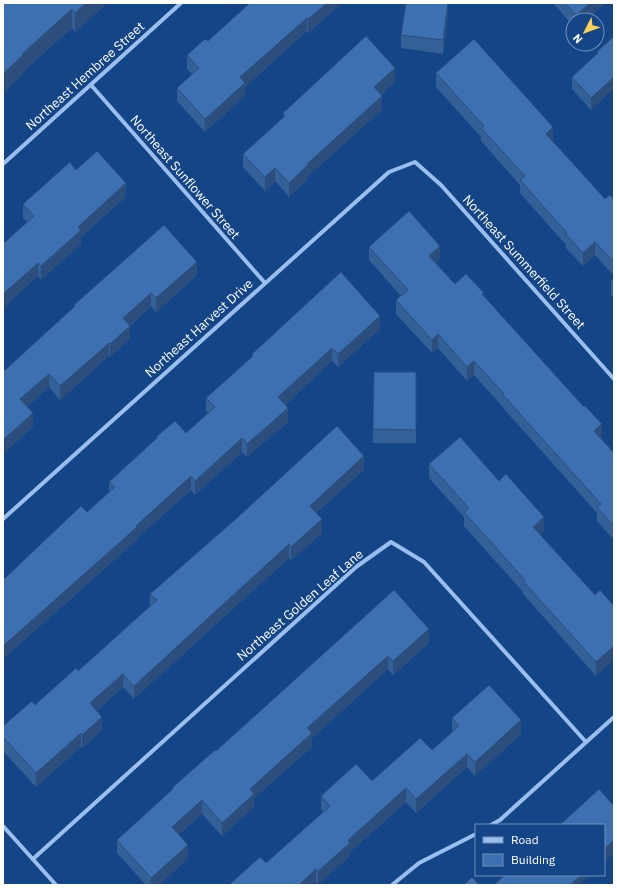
<svg xmlns="http://www.w3.org/2000/svg" width="617" height="888" font-family="'IBM Plex Sans',sans-serif">
<style>
.lines{fill:none;stroke-linecap:round;stroke-linejoin:round}
.minor{stroke:#9abfef;stroke-width:4}
.wall{fill:#346098}
.shaded-wall{fill:#2b4e7c}
.building{fill:#3d70b1;stroke:#2b4e7c}
.labels{text-anchor:middle;dominant-baseline:central;stroke-width:3.5;stroke-linejoin:round;paint-order:stroke}
.street-label{font-size:13px;fill:#fff;stroke:#144587}
</style>
<rect width="100%" height="100%" fill="#144587"/>
<g class="lines">
<!-- minor -->
<g class="minor">
<polyline points="91,85 265,283"/>
<polyline points="3,164 181,3"/>
<polyline points="3,519 389,172 415,162 441,185 614,379"/>
<polyline points="491,825 500,820 614,717"/>
<polyline points="3,826 56,885"/>
<polyline points="33,859 356,567 391,542 424,562 586,742"/>
<polyline points="392,885 419,863 476,834"/>
</g>
</g>
<!-- wall -->
<g class="wall">
<polygon points="3,3 107,3 75,32 72,28 23,72 23,75"/>
<polygon points="250,3 342,3 308,33 307,31 245,87 245,96 205,132 177,101 177,88 192,74 187,69 187,55 208,41"/>
<polygon points="554,3 605,3 586,20 573,20 573,26 554,4"/>
<polygon points="448,15 443,54 401,48 401,35"/>
<polygon points="614,36 591,110 572,89 572,77 597,55 597,52"/>
<polygon points="436,73 553,141 605,199 614,200 614,276 595,255 583,266 566,248 566,245 520,193 520,185 481,141 481,137 436,87"/>
<polygon points="395,82 381,95 382,110 308,176 308,179 289,197 275,181 265,191 243,167 243,154 283,118 283,113"/>
<polygon points="76,170 126,197 81,237 81,244 41,280 38,276 3,308 3,244 27,222 23,218 23,204"/>
<polygon points="369,247 440,259 436,263 455,284 484,296 602,438 601,438 614,453 614,540 597,521 597,513 503,408 503,407 474,375 467,381 438,348 432,353 396,314 396,300 401,296 369,260"/>
<polygon points="197,275 156,312 151,306 130,326 130,339 110,357 109,356 60,400 49,387 27,407 33,427 3,454 74,307 74,305"/>
<polygon points="614,279 614,298 611,295 611,281"/>
<polygon points="380,329 338,367 332,361 285,405 288,422 247,457 242,452 195,495 191,490 137,538 137,540 3,659 3,580 87,512 109,492 109,482 156,439 156,437 186,433 208,413 206,411 206,398 252,357 252,354"/>
<polygon points="374,372 416,372 416,443 373,443"/>
<polygon points="429,464 544,530 540,534 595,595 600,590 596,676 523,594 523,592 464,526 464,517 429,478"/>
<polygon points="364,470 316,513 322,533 291,560 289,558 134,699 123,687 97,711 102,730 82,748 81,747 36,787 3,751 3,726 35,705 78,671 150,606 150,594 237,518"/>
<polygon points="394,590 429,643 393,675 388,669 312,738 312,747 254,798 254,807 222,836 202,814 179,834 188,858 159,885 146,885 117,853 117,840 172,790 172,788 216,751"/>
<polygon points="452,718 521,734 475,776 467,767 416,813 406,802 350,852 350,856 318,884 316,882 314,885 229,885 266,863 323,812 321,809 321,796 372,781 432,750 452,732"/>
</g>
<!-- shaded-wall -->
<g class="shaded-wall">
<polygon points="86,3 107,3 75,32 75,13"/>
<polygon points="327,3 342,3 308,33 308,19"/>
<polygon points="448,3 448,15 443,54 443,40"/>
<polygon points="590,3 605,3 586,20 576,20 576,15"/>
<polygon points="72,9 72,28 23,72 23,75 3,93 3,74 22,54"/>
<polygon points="307,18 307,31 245,87 245,96 205,132 205,119 240,77"/>
<polygon points="395,68 395,82 374,101 374,87"/>
<polygon points="614,77 614,89 591,110 591,98"/>
<polygon points="382,96 382,110 308,176 308,179 289,197 289,183 307,164"/>
<polygon points="553,127 553,141 546,147 546,134"/>
<polygon points="275,168 275,181 265,191 265,177"/>
<polygon points="126,183 126,197 81,237 81,244 41,280 41,266 78,227"/>
<polygon points="595,242 595,255 583,266 583,253"/>
<polygon points="440,246 440,259 429,269 429,256"/>
<polygon points="197,262 197,275 156,312 156,298"/>
<polygon points="38,263 38,276 3,308 3,294"/>
<polygon points="151,293 151,306 123,332 123,318"/>
<polygon points="380,316 380,329 338,367 338,354"/>
<polygon points="130,326 130,339 110,357 110,344"/>
<polygon points="438,334 438,348 432,353 432,340"/>
<polygon points="109,343 109,356 60,400 60,386"/>
<polygon points="332,348 332,361 278,411 278,397"/>
<polygon points="474,361 474,375 467,381 467,367"/>
<polygon points="49,374 49,387 20,413 20,399"/>
<polygon points="288,408 288,422 247,457 247,444"/>
<polygon points="33,413 33,427 3,454 3,440"/>
<polygon points="602,424 602,438 594,444 594,431"/>
<polygon points="242,438 242,452 195,495 195,481"/>
<polygon points="364,456 364,470 310,519 310,506"/>
<polygon points="191,476 191,490 137,538 137,540 3,659 3,646"/>
<polygon points="544,517 544,530 533,540 533,527"/>
<polygon points="322,519 322,533 291,560 291,547"/>
<polygon points="289,544 289,558 134,699 134,686"/>
<polygon points="429,629 429,643 393,675 393,661"/>
<polygon points="614,646 614,660 596,676 596,662"/>
<polygon points="388,656 388,669 312,738 312,747 254,798 254,807 222,836 222,823 250,789 307,728"/>
<polygon points="123,674 123,687 90,717 90,703"/>
<polygon points="102,717 102,730 82,748 82,735"/>
<polygon points="521,720 521,734 475,776 475,762"/>
<polygon points="81,733 81,747 36,787 36,773"/>
<polygon points="467,754 467,767 416,813 416,799"/>
<polygon points="406,788 406,802 350,852 350,856 318,884 318,871 348,840"/>
<polygon points="202,800 202,814 172,840 172,827"/>
<polygon points="614,840 614,853 604,862 604,849"/>
<polygon points="188,845 188,858 159,885 151,885 151,878"/>
<polygon points="316,869 316,882 314,885 299,885"/>
<polygon points="580,875 590,875 583,881 583,885 570,885"/>
</g>
<!-- building -->
<g class="building">
<polygon points="3,3 86,3 75,13 72,9 22,54 23,55 3,74"/>
<polygon points="250,3 327,3 308,19 307,18 240,77 245,83 205,119 177,88 199,68 187,55 205,39 208,41"/>
<polygon points="406,3 448,3 443,40 401,35"/>
<polygon points="565,3 590,3 576,15"/>
<polygon points="366,36 395,68 374,87 382,96 307,164 308,165 289,183 275,168 265,177 243,154 285,116 283,113"/>
<polygon points="614,36 614,77 591,98 572,77 598,53 597,52"/>
<polygon points="474,39 553,127 546,134 605,199 610,195 614,200 614,262 595,242 583,253 566,234 567,233 520,180 525,176 481,128 484,126 436,73"/>
<polygon points="97,151 126,183 78,227 81,230 41,266 38,263 3,294 3,244 34,216 23,204 70,162 76,170"/>
<polygon points="409,211 440,246 429,256 455,284 466,274 484,293 482,294 584,407 585,406 602,424 594,431 614,453 614,526 597,507 601,504 503,395 504,394 474,361 467,367 438,334 432,340 396,300 408,290 369,247"/>
<polygon points="164,225 197,262 156,298 151,293 123,318 130,326 110,344 109,343 60,386 49,374 20,399 33,413 3,440 3,372 75,306 74,305"/>
<polygon points="341,272 380,316 338,354 332,348 278,397 288,408 247,444 242,438 195,481 191,476 136,526 137,527 3,646 3,580 81,506 87,512 115,487 109,482 157,438 156,437 175,421 186,433 215,407 206,398 253,356 252,354"/>
<polygon points="614,279 614,284 611,281"/>
<polygon points="374,372 416,372 416,430 373,429"/>
<polygon points="337,426 364,456 310,506 322,519 291,547 289,544 134,686 123,674 90,703 102,717 82,735 81,733 36,773 3,737 3,726 32,701 35,705 76,668 78,671 157,600 150,594 237,518"/>
<polygon points="460,437 499,481 506,474 544,517 533,527 595,595 600,590 614,606 614,646 596,662 523,581 525,580 464,512 469,508 429,464"/>
<polygon points="394,590 429,629 393,661 388,656 307,728 312,733 250,789 254,794 222,823 202,800 172,827 188,845 151,878 117,840 173,789 172,788 215,750 216,751"/>
<polygon points="489,685 521,720 475,762 467,754 416,799 406,788 348,840 350,843 318,871 316,869 299,885 229,885 260,857 266,863 330,806 321,796 356,764 372,781 420,738 432,750 459,726 452,718"/>
<polygon points="599,789 614,806 614,840 604,849 604,825 560,825"/>
<polygon points="505,875 581,875 570,885 494,885"/>
<polygon points="472,877 479,885 464,885"/>
</g>
<g class="labels">
<!-- street labels -->
<g class="street-label">
<text transform="translate(85 76) rotate(-42)">Northeast Hembree Street</text>
<text transform="translate(185 177) rotate(49)">Northeast Sunflower Street</text>
<text transform="translate(524 262) rotate(48)">Northeast Summerfield Street</text>
<text transform="translate(199 328) rotate(-42)">Northeast Harvest Drive</text>
<text transform="translate(300 605) rotate(-41)">Northeast Golden Leaf Lane</text>
</g>
</g>
<!-- border -->
<rect width="617" height="888" fill="none" stroke="#ffffff" stroke-width="8"/>
<!-- legend -->
<rect x="475" y="824" width="130" height="52" fill="#144587" stroke="#728fb7"/>
<rect x="483" y="837" width="20" height="6" fill="#9abfef" stroke="#728fb7"/>
<text x="511" y="844" font-size="12" fill="#ffffff">Road</text>
<rect x="483" y="854" width="20" height="12" fill="#3d70b1" stroke="#728fb7"/>
<text x="511" y="864" font-size="12" fill="#ffffff">Building</text>
<!-- north arrow -->
<g transform="translate(585 32) rotate(228)"><circle r="19" fill="#144587" stroke="#728fb7"/>
<path d="M0-3L7 15L0 10L-7 15Z" fill="#ffd058"/>
<text y="-6" font-size="11" font-weight="bold" text-anchor="middle" fill="#ffffff">N</text>
</g>
</svg>
